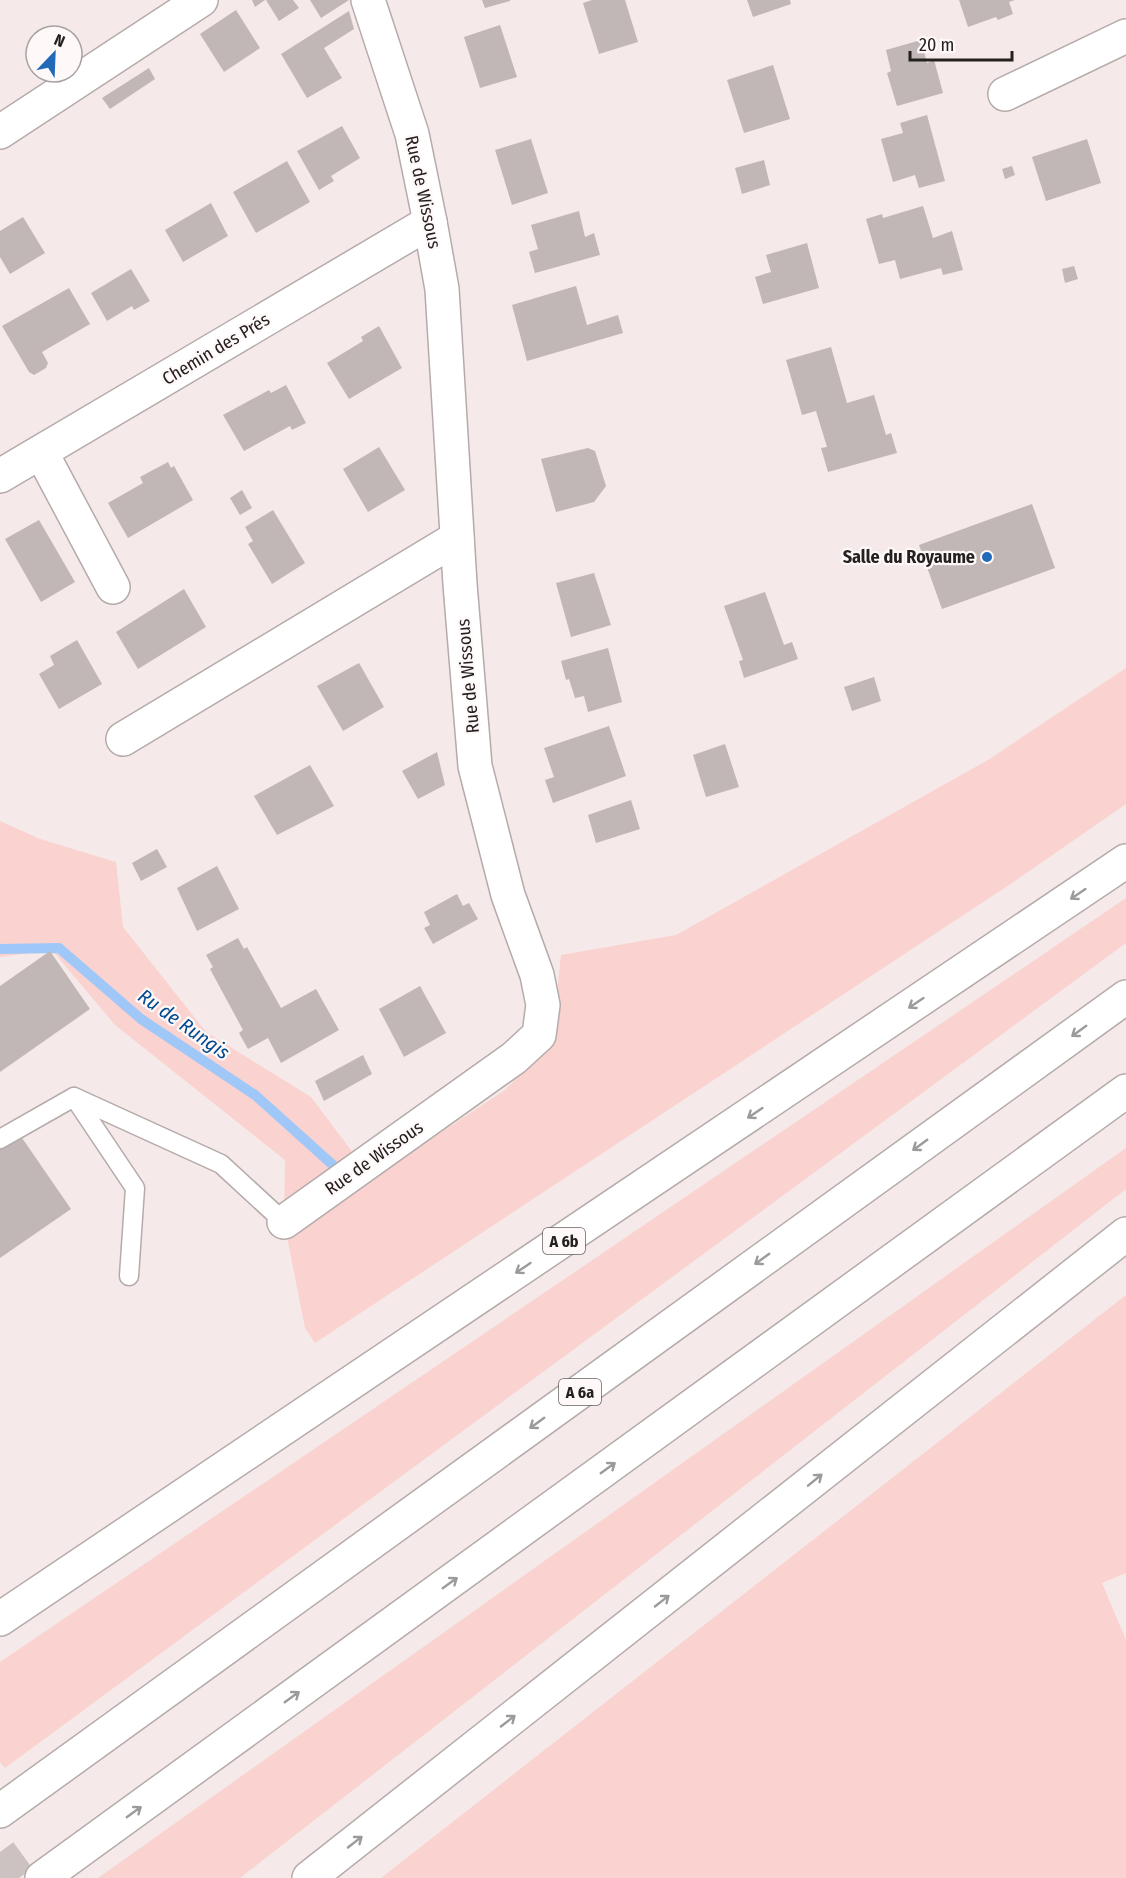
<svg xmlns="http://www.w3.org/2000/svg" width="1126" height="1878" font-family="'Fira Sans Condensed',sans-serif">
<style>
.green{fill:#fad2cf}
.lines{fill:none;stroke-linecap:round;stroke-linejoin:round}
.stream{stroke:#9fc7f8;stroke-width:10}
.building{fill:#c1b7b6}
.tertiary-tunnel{stroke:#cbc2c1;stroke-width:33;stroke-dasharray:33 16;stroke-linecap:butt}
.service-casing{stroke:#b5abaa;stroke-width:21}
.minor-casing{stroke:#b5abaa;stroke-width:36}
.tertiary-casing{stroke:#b5abaa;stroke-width:36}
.motorway-casing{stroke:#b5abaa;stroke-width:36}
.service{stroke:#fff;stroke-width:18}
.minor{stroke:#fff;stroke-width:33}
.tertiary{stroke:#fff;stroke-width:33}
.motorway{stroke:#fff;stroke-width:33}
.oneway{stroke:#9c9b9a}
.poi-dot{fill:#2169b9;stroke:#fff8f8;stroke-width:2}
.labels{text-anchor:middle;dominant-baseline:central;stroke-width:4.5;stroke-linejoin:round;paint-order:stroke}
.shield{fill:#fff8f8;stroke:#656160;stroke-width:1.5}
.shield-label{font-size:16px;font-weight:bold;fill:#23201f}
.street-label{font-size:18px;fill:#23201f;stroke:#fff8f8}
.poi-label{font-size:18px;font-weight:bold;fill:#23201f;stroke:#fff8f8;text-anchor:end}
.water-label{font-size:20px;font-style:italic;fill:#004a90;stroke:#fff8f8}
</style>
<rect width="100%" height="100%" fill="#f5eae9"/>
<!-- green -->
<g class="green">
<polygon points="1126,668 1126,804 1015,881 315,1343 305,1328 284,1222 285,1160 115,1025 52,950 0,957 0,821 40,839 116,862 123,927 206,1032 311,1097 372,1178 505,1090 552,1042 561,955 676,935 988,760"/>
<polygon points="1126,898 1126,943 5,1768 0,1762 0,1662"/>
<polygon points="1126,1148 1126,1189 240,1878 98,1878"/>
<polygon points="1126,1295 1126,1573 1102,1583 1126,1640 1126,1878 381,1878"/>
</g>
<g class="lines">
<!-- stream -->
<polyline class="stream" points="0,949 59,948 141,1019 255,1095 334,1166"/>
</g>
<!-- building -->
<g class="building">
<polygon points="252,0 265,0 255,7"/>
<polygon points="266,0 293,0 299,8 279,21"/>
<polygon points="310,0 349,0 321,18"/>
<polygon points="482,0 510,0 510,1 485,8"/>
<polygon points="592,0 625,0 638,42 599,54 583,3"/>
<polygon points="747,0 790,0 791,4 753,17"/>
<polygon points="959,0 1015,0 1009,2 1013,14 998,20 996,17 968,27"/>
<polygon points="236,10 260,48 224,72 200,34"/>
<polygon points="349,11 354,29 324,48 342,78 307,98 281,54"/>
<polygon points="500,25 517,77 480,88 464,37"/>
<polygon points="921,40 927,63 934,60 943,93 897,106 887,73 891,71 886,50"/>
<polygon points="773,65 790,119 744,133 727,80"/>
<polygon points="149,68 155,79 110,109 102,98"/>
<polygon points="927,115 945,181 919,188 915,175 893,182 881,139 903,133 900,123"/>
<polygon points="342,126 360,158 331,176 334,181 319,190 297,151"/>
<polygon points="531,139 548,193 512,205 495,150"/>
<polygon points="1087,139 1101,183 1046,201 1032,157"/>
<polygon points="764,160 770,185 742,194 735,168"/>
<polygon points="287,161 310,202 256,233 233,192"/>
<polygon points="1012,166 1015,175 1005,179 1002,169"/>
<polygon points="211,203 228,236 183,262 165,230"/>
<polygon points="923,206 933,238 952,231 963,270 943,275 941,268 900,279 895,260 879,264 866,219 882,214 883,218"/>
<polygon points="579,211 585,237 594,233 600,255 535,273 529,252 538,249 531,225"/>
<polygon points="23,217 45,253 10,274 0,257 0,231"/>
<polygon points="807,243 819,288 763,304 755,277 771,272 766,255"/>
<polygon points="1074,266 1078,279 1065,283 1062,269"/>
<polygon points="131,269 150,301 134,310 132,306 107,321 91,293"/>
<polygon points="576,286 587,325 618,315 623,333 527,361 512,305"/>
<polygon points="69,288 90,324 42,352 48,363 46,368 34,375 29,372 2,326"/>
<polygon points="379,326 402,368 349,399 327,363 363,341 361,337"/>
<polygon points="831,347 847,403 874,395 886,435 891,433 897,453 828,472 821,448 827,447 816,411 802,415 786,360"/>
<polygon points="286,385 306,423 292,430 290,426 244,451 223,415 269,390 271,393"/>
<polygon points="379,447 405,490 368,512 343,469"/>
<polygon points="588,448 595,451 606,486 594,502 556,512 541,459"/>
<polygon points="168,462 171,468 174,466 193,500 128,538 108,503 143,483 140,477"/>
<polygon points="242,490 252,508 240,515 230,498"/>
<polygon points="1032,504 1055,568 942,609 919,545"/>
<polygon points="273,510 305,563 272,584 248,544 253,541 245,527"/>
<polygon points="39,520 75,582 41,602 5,539"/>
<polygon points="594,573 611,625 571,637 556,583"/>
<polygon points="184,589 206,627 138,669 116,632"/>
<polygon points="765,592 784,645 792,642 798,659 744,678 739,661 743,660 724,606"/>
<polygon points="77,640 102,684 59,709 39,674 54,665 50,656"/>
<polygon points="608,648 622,702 588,712 584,696 575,698 569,679 566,680 561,661"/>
<polygon points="359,663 384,707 343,731 317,686"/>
<polygon points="874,677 881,701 852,711 844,687"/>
<polygon points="609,726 626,776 553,803 545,780 554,777 544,748"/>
<polygon points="725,744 739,787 706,797 693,755"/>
<polygon points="437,752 445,785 418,799 402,771"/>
<polygon points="310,765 334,806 277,835 254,796"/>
<polygon points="631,800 640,829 596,843 588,815"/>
<polygon points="157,849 167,867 141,881 132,863"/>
<polygon points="217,866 239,909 197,931 177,888"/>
<polygon points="457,894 463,906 469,903 478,919 433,944 424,928 430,925 424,912"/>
<polygon points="238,938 244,949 247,947 281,1008 316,989 339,1030 281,1063 268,1038 248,1049 239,1033 243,1030 210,969 213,967 206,955"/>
<polygon points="50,951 90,1009 0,1072 0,986"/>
<polygon points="420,986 446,1033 404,1057 379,1009"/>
<polygon points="363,1055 372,1074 324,1101 315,1081"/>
<polygon points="20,1135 71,1209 0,1258 0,1149"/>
</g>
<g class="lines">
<!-- tertiary-tunnel -->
<polyline class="tertiary-tunnel" points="0,1852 19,1878"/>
<defs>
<g id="service">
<polyline points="74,1097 135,1188 129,1276"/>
<polyline points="0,1139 74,1097 221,1164 284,1222"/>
</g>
<g id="minor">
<polyline points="1005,94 1126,36"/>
<polyline points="0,132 201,0"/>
<polyline points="41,452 113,587"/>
<polyline points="123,739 457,538"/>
<polyline points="284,1222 514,1058 539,1035 543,1005 537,975 508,895 475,766 460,584 442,289 430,222"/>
</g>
<polyline id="tertiary" points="0,476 430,222 412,134 368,0"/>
<g id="motorway">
<polyline points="0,1619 1126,861"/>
<polyline points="0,1811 1126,997"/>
<polyline points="42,1878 1126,1091"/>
<polyline points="309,1878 1126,1234"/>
</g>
</defs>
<!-- service casing -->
<use href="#service" class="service-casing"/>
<!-- minor casing -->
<use href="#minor" class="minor-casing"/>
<!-- tertiary casing -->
<use href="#tertiary" class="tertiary-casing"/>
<!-- motorway casing -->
<use href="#motorway" class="motorway-casing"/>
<!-- service -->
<use href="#service" class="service"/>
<!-- minor -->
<use href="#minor" class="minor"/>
<!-- tertiary -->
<use href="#tertiary" class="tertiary"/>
<!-- motorway -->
<use href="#motorway" class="motorway"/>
</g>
<!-- one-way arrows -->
<defs><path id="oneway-shaft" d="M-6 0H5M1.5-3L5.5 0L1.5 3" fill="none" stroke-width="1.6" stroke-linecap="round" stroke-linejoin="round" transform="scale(1.5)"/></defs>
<g class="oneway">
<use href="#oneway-shaft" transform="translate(1078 894) rotate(146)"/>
<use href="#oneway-shaft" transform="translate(916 1003) rotate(146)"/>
<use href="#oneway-shaft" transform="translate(1079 1031) rotate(144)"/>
<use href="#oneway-shaft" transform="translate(755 1113) rotate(146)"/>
<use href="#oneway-shaft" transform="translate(920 1145) rotate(144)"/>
<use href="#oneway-shaft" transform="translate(762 1259) rotate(144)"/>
<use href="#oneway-shaft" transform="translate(523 1268) rotate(146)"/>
<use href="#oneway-shaft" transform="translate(537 1423) rotate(144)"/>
<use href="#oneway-shaft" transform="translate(608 1468) rotate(-36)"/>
<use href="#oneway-shaft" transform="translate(815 1480) rotate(-39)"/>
<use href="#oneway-shaft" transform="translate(450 1583) rotate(-36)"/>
<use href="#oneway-shaft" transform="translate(662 1601) rotate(-38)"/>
<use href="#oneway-shaft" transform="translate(292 1697) rotate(-36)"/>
<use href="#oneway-shaft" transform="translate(508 1721) rotate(-38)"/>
<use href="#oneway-shaft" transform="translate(134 1812) rotate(-36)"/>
<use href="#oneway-shaft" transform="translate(355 1842) rotate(-38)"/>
</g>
<!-- markers -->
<circle class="poi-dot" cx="987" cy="557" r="6"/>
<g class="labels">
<!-- shield labels -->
<g class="shield">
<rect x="543" y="1228" width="42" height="26" rx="4.5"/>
<rect x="559" y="1379" width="42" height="26" rx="4.5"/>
</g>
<g class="shield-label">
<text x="564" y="1241">A 6b</text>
<text x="580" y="1392">A 6a</text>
</g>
<!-- street labels -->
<g class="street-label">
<text transform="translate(423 192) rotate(78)">Rue de Wissous</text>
<text transform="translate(216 349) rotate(-31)">Chemin des Prés</text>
<text transform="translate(468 676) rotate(-95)">Rue de Wissous</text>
<text transform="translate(374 1158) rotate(-35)">Rue de Wissous</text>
</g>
<!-- poi labels -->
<g class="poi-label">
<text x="975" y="557">Salle du Royaume</text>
</g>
<!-- water labels -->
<g class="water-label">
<text transform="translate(184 1024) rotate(35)">Ru de Rungis</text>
</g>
</g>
<!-- north arrow -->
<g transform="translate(54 54) rotate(23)"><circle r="28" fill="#fff8f8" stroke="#a7a2a1" stroke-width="1.5"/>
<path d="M0-4.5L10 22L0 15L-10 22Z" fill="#2169b9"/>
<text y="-9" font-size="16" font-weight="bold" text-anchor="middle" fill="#23201f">N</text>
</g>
<!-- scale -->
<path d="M910 51v9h102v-9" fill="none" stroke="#23201f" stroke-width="3"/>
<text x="919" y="51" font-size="18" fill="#23201f" stroke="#fff8f8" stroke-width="4.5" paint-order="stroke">20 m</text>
</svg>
